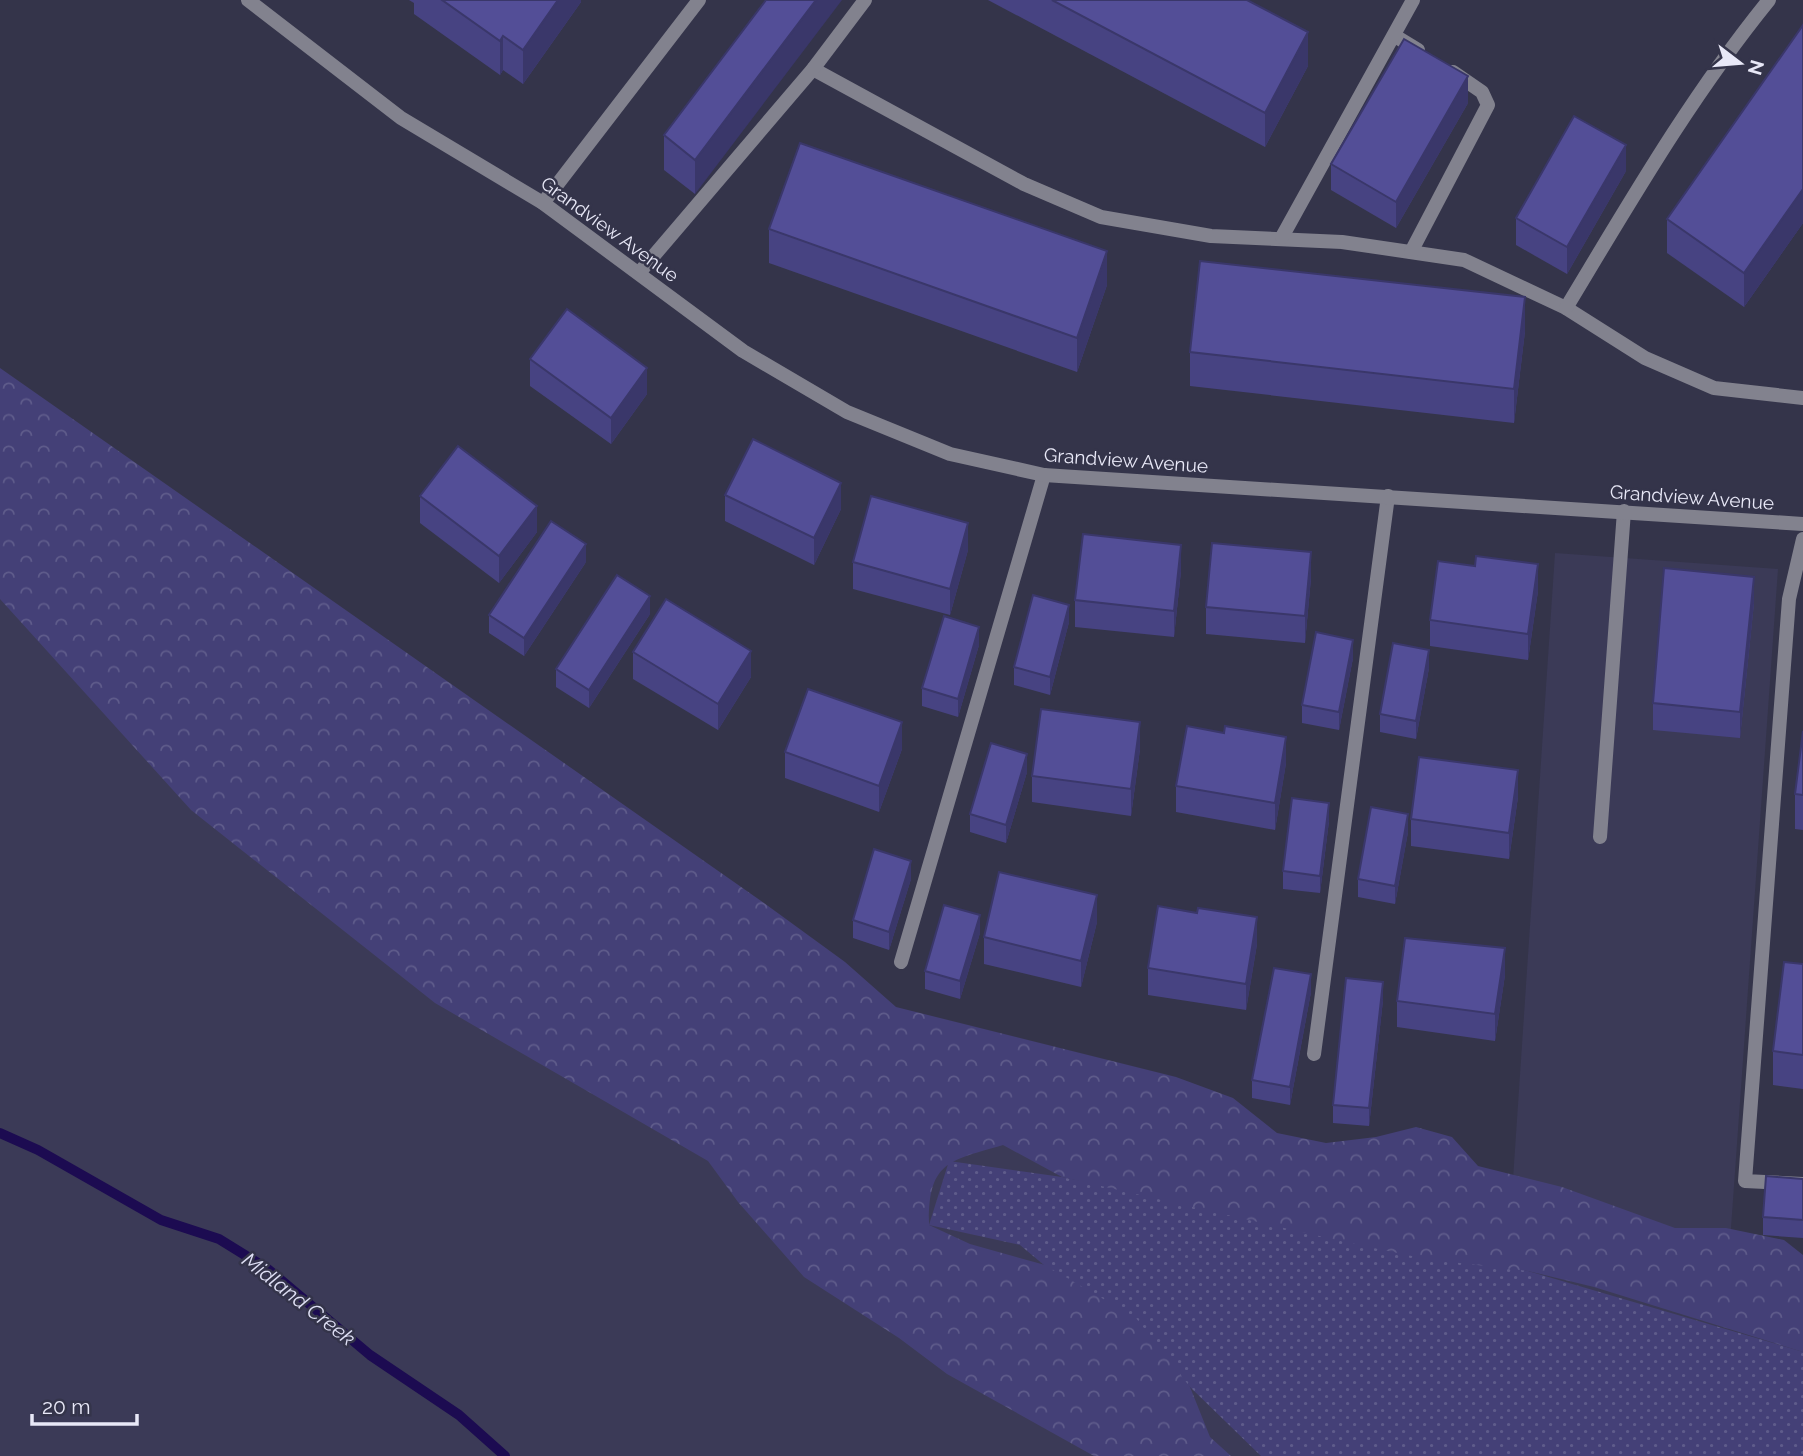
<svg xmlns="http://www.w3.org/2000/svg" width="1803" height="1456" font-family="Raleway,sans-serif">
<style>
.built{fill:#3b3a57}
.grass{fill:url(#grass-dots)}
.forest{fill:url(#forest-crowns)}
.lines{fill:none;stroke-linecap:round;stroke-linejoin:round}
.stream{stroke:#1c0b51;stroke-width:10}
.service{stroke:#82828e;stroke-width:14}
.minor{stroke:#82828e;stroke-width:14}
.wall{fill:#474382}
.shaded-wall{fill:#3a376a}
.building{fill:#534e97;stroke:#3a376a;stroke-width:2}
.labels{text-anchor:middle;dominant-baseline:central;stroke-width:5;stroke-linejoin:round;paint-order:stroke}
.street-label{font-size:19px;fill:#e8e8f7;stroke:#34344a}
.water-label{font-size:21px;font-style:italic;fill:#dedff4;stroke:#34344a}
</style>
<defs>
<pattern id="grass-dots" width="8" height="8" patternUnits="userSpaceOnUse" patternTransform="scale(1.75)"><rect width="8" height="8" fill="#444077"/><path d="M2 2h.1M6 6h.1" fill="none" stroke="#5f5c8b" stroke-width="1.8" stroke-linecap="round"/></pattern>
<pattern id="forest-crowns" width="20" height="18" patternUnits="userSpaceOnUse" patternTransform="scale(1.75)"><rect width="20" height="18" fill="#444077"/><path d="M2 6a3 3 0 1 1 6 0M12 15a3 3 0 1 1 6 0" fill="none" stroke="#5f5c8b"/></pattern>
</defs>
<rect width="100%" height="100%" fill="#34344a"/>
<!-- built -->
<g class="built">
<polygon points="1555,553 1778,569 1729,1256 1512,1194"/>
<polygon points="0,586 366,864 1803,1294 1803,1456 0,1456"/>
</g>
<!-- grass -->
<polygon class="grass" points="949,1161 1062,1177 1528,1271 1800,1351 1803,1352 1803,1456 1261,1456 1190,1387 1020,1245 929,1225"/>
<!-- forest -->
<path class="forest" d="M0,368L764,903L845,962L896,1007L1176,1077L1233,1098L1277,1133L1326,1143L1376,1137L1416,1127L1452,1137L1478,1166L1562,1187L1675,1228H1726L1784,1240L1803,1255V1352L1594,1287L1528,1271L1426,1259L1341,1241L1062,1177L1003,1145C949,1161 928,1161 929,1225L970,1244L1045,1265L1136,1318L1190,1387L1210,1437L1231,1456H1094L947,1374L899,1338L804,1277L738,1202L708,1161L435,1003L191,810L0,599Z"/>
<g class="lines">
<!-- stream -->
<polyline class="stream" points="0,1133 38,1150 161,1220 219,1239 269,1270 370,1355 459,1415 505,1456"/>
<!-- service -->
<g class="service">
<polyline points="1395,36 1418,50"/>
<polyline points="813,69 1024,184 1101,217 1211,236 1342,242 1464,260 1566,308 1645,358 1714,388 1803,398"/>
<polyline points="543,203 699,0"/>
<polyline points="1282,237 1413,0"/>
<polyline points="1411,252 1488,105 1482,92 1453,72"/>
<polyline points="639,273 813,69 865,0"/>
<path d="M1566,308C1630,202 1691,96 1769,0"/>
<polyline points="1803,539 1789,599 1745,1181 1803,1184"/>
<polyline points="1600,837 1624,511"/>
<polyline points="901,962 1044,475"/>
<polyline points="1314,1054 1388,496"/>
</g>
<!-- minor -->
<polyline class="minor" points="248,0 401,118 543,203 743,351 847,412 950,454 1044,475 1803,524"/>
</g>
<!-- wall -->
<g class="wall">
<polygon points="409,0 581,0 581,2 523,84 503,70 500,75 414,14 414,3"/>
<polygon points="766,0 695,194 664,170 664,135"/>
<polygon points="988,0 1247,0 1308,66 1265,147"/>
<polygon points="1803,25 1803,223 1744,307 1667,253 1667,219"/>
<polygon points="1468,103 1396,228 1331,190 1331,164"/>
<polygon points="1626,171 1567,274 1516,245 1516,218"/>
<polygon points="769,229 1107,285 1077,372 769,263"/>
<polygon points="1525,331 1514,423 1190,386 1190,352"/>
<polygon points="530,359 647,394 611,444 530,386"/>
<polygon points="725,495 841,509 814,565 725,521"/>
<polygon points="420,496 537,532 499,583 420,523"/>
<polygon points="968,550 950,615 853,589 853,562"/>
<polygon points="586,562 524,656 489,633 489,615"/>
<polygon points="1181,571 1174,637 1075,627 1075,600"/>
<polygon points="1311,578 1305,643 1206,634 1206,607"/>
<polygon points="1538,591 1528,660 1430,646 1430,620"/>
<polygon points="1754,603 1740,738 1653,730 1653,703"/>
<polygon points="650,614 589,708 556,687 556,669"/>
<polygon points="1069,622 1050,695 1014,685 1014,667"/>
<polygon points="979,645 958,717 922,706 922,688"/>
<polygon points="633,652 751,677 718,730 633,679"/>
<polygon points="1353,658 1339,730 1302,723 1302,705"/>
<polygon points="1429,668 1416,739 1380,732 1380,714"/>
<polygon points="1803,731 1803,830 1795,829 1795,794"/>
<polygon points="1224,733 1286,763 1275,830 1176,812 1176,786"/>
<polygon points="902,749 879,812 785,778 785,752"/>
<polygon points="1140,749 1131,816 1032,802 1032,776"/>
<polygon points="1027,772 1006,843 970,832 970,814"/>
<polygon points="1518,797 1509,859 1411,846 1411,819"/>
<polygon points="1329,821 1320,893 1283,889 1283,871"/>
<polygon points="1408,832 1395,904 1358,897 1358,879"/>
<polygon points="911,879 889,950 853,938 853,920"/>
<polygon points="1197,913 1257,944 1246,1010 1148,995 1148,968"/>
<polygon points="1097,922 1081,987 984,964 984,937"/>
<polygon points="980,933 960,999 925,989 925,971"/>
<polygon points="1803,964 1803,1089 1773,1085 1773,1051"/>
<polygon points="1505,975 1495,1041 1397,1027 1397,1001"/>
<polygon points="1311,992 1290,1105 1252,1098 1252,1080"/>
<polygon points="1383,1000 1369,1126 1333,1123 1333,1105"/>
<polygon points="1803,1179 1803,1238 1763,1235 1763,1217"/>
</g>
<!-- shaded-wall -->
<g class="shaded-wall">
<polygon points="558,0 581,0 581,2 523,84 523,50"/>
<polygon points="816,0 842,0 695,194 695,160"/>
<polygon points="1308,32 1308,66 1265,147 1265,113"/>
<polygon points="503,36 503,70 500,75 500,41"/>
<polygon points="1468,76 1468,103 1396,228 1396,202"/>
<polygon points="1626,145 1626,171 1567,274 1567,247"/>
<polygon points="1803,189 1803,223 1744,307 1744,273"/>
<polygon points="1107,251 1107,285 1077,372 1077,338"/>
<polygon points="1525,297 1525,331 1514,423 1514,389"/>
<polygon points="647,368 647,394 611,444 611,418"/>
<polygon points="841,483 841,509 814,565 814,538"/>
<polygon points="537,506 537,532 499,583 499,556"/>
<polygon points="968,523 968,550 950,615 950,589"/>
<polygon points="586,544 586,562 524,656 524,638"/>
<polygon points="1181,545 1181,571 1174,637 1174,611"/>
<polygon points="1311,552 1311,578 1305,643 1305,616"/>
<polygon points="1538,564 1538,591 1528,660 1528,634"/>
<polygon points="1754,577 1754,603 1740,738 1740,712"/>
<polygon points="650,596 650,614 589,708 589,690"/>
<polygon points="1069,605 1069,622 1050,695 1050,677"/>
<polygon points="979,627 979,645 958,717 958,699"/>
<polygon points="1353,640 1353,658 1339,730 1339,712"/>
<polygon points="1429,650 1429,668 1416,739 1416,721"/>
<polygon points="751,651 751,677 718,730 718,704"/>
<polygon points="902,722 902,749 879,812 879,786"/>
<polygon points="1140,722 1140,749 1131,816 1131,789"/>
<polygon points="1286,737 1286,763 1275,830 1275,803"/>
<polygon points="1027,754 1027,772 1006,843 1006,825"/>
<polygon points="1518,770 1518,797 1509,859 1509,833"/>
<polygon points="1329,803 1329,821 1320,893 1320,876"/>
<polygon points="1408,814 1408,832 1395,904 1395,886"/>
<polygon points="911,861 911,879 889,950 889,932"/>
<polygon points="1097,895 1097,922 1081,987 1081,961"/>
<polygon points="980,915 980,933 960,999 960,981"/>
<polygon points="1257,917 1257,944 1246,1010 1246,984"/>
<polygon points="1505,948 1505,975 1495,1041 1495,1014"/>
<polygon points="1311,974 1311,992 1290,1105 1290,1087"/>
<polygon points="1383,982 1383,1000 1369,1126 1369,1108"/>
</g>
<!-- building -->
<g class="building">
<polygon points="442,0 558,0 523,50 503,36 500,41"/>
<polygon points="766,0 816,0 695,160 664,135"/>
<polygon points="1052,0 1247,0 1308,32 1265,113"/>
<polygon points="1803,25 1803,189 1744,273 1667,219"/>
<polygon points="1404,39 1468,76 1396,202 1331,164"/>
<polygon points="1574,116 1626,145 1567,247 1516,218"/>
<polygon points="800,143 1107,251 1077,338 769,229"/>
<polygon points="1200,261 1525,297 1514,389 1190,352"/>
<polygon points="567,309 647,368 611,418 530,359"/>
<polygon points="753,439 841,483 814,538 725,495"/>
<polygon points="458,446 537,506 499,556 420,496"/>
<polygon points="871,496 968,523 950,589 853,562"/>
<polygon points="551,521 586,544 524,638 489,615"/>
<polygon points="1083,534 1181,545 1174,611 1075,600"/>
<polygon points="1212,543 1311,552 1305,616 1206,607"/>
<polygon points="1476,556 1538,564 1528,634 1430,620 1438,561 1475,566"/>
<polygon points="1664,568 1754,577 1740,712 1653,703"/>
<polygon points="617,575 650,596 589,690 556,669"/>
<polygon points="1033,595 1069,605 1050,677 1014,667"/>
<polygon points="666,599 751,651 718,704 633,652"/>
<polygon points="944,616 979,627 958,699 922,688"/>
<polygon points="1316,632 1353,640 1339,712 1302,705"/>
<polygon points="1393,643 1429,650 1416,721 1380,714"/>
<polygon points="808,689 902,722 879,786 785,752"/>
<polygon points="1041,709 1140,722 1131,789 1032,776"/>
<polygon points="1187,726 1224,733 1225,726 1286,737 1275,803 1176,786"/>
<polygon points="1803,731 1803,795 1795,794"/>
<polygon points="991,743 1027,754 1006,825 970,814"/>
<polygon points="1419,757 1518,770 1509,833 1411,819"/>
<polygon points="1292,798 1329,803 1320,876 1283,871"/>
<polygon points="1371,807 1408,814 1395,886 1358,879"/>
<polygon points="874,849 911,861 889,932 853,920"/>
<polygon points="999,872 1097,895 1081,961 984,937"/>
<polygon points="944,905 980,915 960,981 925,971"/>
<polygon points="1158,906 1197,913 1198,908 1257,917 1246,984 1148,968"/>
<polygon points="1405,938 1505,948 1495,1014 1397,1001"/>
<polygon points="1784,962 1803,964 1803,1055 1773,1051"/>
<polygon points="1274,968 1311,974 1290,1087 1252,1080"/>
<polygon points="1346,978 1383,982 1369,1108 1333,1105"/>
<polygon points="1766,1176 1803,1179 1803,1220 1763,1217"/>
</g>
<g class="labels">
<!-- street labels -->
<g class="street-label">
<text transform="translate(610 229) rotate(36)">Grandview Avenue</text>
<text transform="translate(1126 460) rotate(4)">Grandview Avenue</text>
<text transform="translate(1692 497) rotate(4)">Grandview Avenue</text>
</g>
<!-- water labels -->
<g class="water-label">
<text transform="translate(299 1299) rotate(38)">Midland Creek</text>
</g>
</g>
<!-- north arrow -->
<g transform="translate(1740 63) rotate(106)" stroke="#34344a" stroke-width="5" paint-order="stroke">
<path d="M0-5L12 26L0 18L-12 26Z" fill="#e8e8f7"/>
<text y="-10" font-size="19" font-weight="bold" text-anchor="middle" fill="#e8e8f7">N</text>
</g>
<!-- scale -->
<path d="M32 1414v10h105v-10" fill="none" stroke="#e8e8f7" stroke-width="3.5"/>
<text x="42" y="1414" font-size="21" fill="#e8e8f7" stroke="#34344a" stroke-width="5" paint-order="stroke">20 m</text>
</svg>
